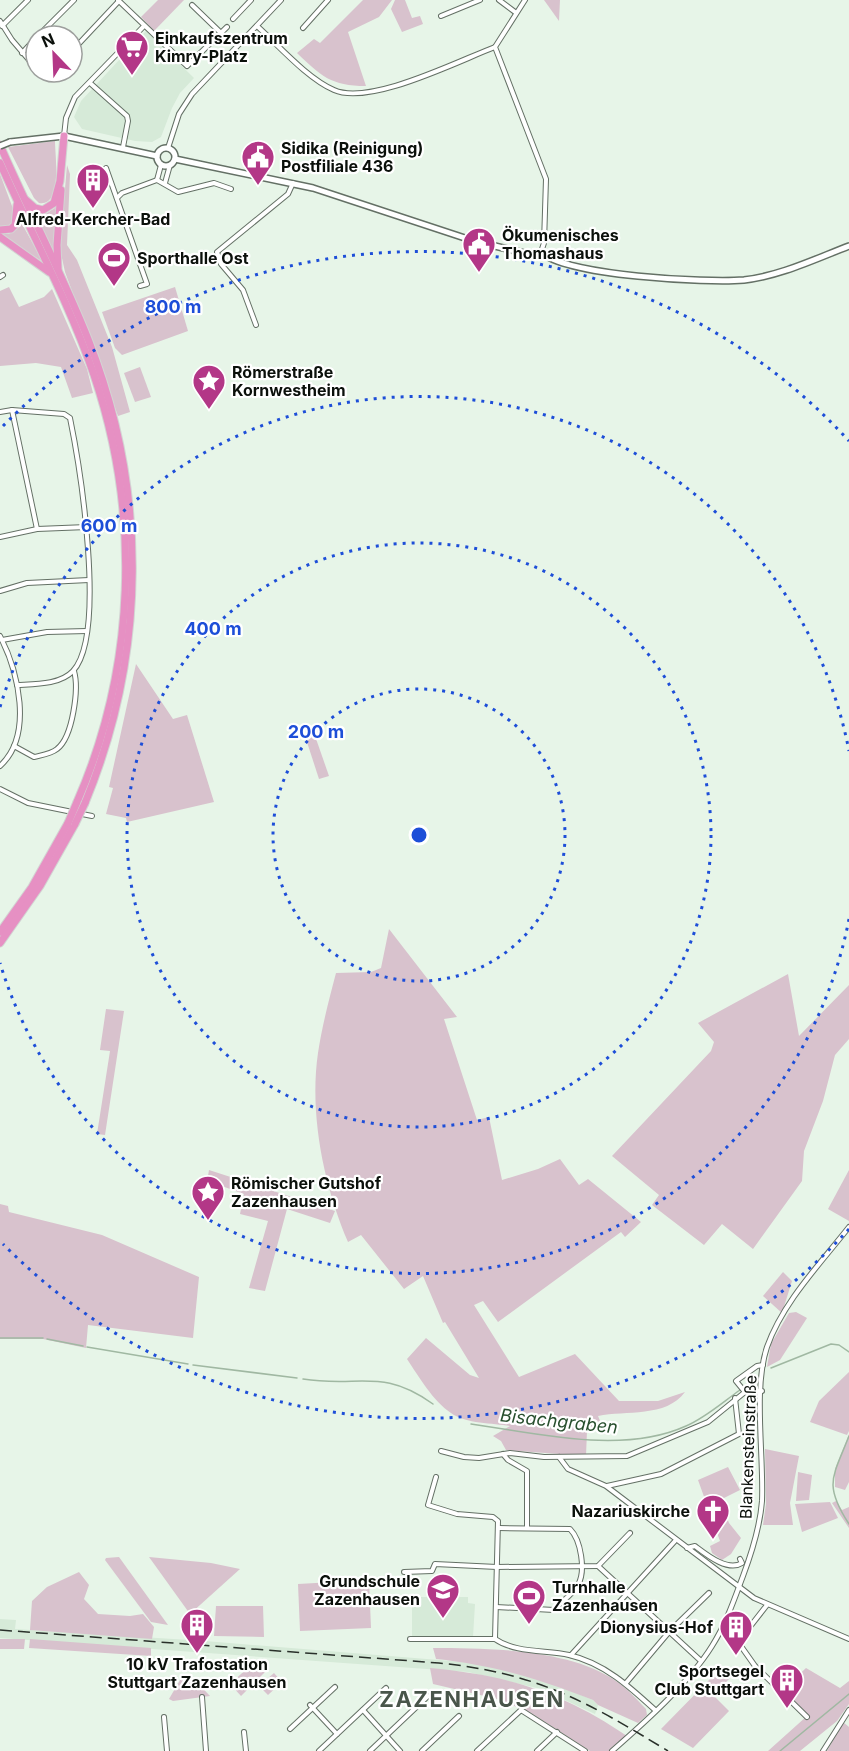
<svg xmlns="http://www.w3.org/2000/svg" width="849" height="1751" font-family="Inter,sans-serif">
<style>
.built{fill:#d6ead8}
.green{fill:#d8c2cd}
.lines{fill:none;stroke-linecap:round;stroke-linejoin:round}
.stream{stroke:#a0b8a2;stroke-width:1.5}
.minor-casing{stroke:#647065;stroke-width:6}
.tertiary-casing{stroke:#647065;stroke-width:8}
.trunk-casing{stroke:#d3d4d3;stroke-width:9}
.minor{stroke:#fff;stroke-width:4}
.tertiary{stroke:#fff;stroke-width:5}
.trunk{stroke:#e690c3;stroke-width:7}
.rail{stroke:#29302a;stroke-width:1.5;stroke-dasharray:12 6;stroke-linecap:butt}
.tertiary-bridge-casing{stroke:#647065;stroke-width:8;stroke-linecap:butt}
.trunk-bridge-casing{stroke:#d3d4d3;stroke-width:9;stroke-linecap:butt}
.tertiary-bridge{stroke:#fff;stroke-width:5}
.trunk-bridge{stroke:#e690c3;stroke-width:7}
.ring{fill:none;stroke:#1d4ed8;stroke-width:3;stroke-dasharray:3 6}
.labels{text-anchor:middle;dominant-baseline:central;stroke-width:4.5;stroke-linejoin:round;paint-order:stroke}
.poi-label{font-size:16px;font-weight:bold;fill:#0b100b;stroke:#fff;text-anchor:start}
.street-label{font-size:16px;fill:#0b100b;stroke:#fff}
.water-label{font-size:18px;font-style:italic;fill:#284f2e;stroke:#fff}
.district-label{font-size:22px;font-weight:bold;letter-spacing:1.5px;fill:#49554a;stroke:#fff}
.centre{fill:#1d4ed8;stroke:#fff;stroke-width:3}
.ring-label{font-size:18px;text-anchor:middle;font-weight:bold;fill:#1d4ed8;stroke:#fff;stroke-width:4.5;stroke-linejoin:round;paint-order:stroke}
</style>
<rect width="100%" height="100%" fill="#e7f5e8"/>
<!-- built -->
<g class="built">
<polygon points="146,31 194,78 180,93 172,108 161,137 152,142 135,141 82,129 74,117 81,101"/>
<polygon points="412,1597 468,1597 468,1603 475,1604 473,1637 412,1637"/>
<polygon points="0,1619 16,1620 15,1629 205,1641 476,1663 542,1679 593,1700 598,1705 595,1714 541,1689 468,1672 0,1638"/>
</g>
<!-- green -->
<g class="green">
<polygon points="158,0 184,0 154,31 141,17"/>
<path d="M363,0H392L379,17L348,32L366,86C331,86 321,76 297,53L314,39L320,43Z"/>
<polygon points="395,0 405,0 412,18 420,16 423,24 402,32 391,9"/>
<polygon points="544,0 560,0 559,21"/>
<path d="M55,141C55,156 63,207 39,203L34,198L8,147Z"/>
<polygon points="67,165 70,174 67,245 77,260 112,347 130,412 118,416 65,272 60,249"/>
<polygon points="0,174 15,214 12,224 0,228"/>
<polygon points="58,206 53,251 34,212 44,215"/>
<polygon points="21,222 43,262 0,234 9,234"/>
<polygon points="9,287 19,307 44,297 52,289 87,369 93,393 72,398 61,367 36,363 0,366 0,291"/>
<polygon points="175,287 188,331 122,355 115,348 102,312"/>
<polygon points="140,367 151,397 135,402 124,373"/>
<polygon points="136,664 173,719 187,715 214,802 127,822 126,818 106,814 113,788 109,787"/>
<polygon points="314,733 329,776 319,779 305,736"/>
<path d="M389,929L457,1017L444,1019L477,1120L489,1117L502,1180L538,1169L560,1159L579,1185L588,1179L641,1222L625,1237L621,1232L498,1322L483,1301L474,1305L519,1377L575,1354L619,1401H658L685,1392C666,1418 626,1410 598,1416L603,1428L587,1431L586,1456L506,1450L501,1441L493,1436L510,1426C493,1423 466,1424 451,1413C433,1401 419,1377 407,1359L426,1338L470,1375L479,1378L445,1322L443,1323L423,1276L404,1289L361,1235L348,1242C324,1186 309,1115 318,1053C322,1026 329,1000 336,973L371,972L381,968Z"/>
<polygon points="788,974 799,1036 849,985 849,1039 835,1055 823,1101 804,1151 802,1181 753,1249 722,1224 704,1245 652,1205 659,1195 612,1156 711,1051 714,1042 698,1023"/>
<polygon points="106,1009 124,1011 105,1135 97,1134 110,1051 100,1050"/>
<polygon points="209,1170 335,1211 330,1223 287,1209 265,1291 249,1288 268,1221 240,1214 244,1194 219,1185 208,1176"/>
<polygon points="849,1170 849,1221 828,1209"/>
<polygon points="0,1204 8,1206 9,1212 102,1235 199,1277 193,1338 88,1325 86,1348 43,1339 0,1339"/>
<polygon points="783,1272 792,1281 782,1313 763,1296"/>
<polygon points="796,1312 807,1318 780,1360 767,1367 771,1344 789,1313"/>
<polygon points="849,1372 849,1431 847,1435 810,1422 819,1401"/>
<polygon points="849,1434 849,1482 845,1490 835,1487 835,1469"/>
<polygon points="765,1449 799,1456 790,1503 793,1525 763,1525 766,1504"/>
<polygon points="728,1467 740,1490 720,1500 729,1523 741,1538 731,1554 722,1560 712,1553 710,1546 720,1541 698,1480"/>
<polygon points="798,1472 812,1475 809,1500 796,1501"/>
<polygon points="836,1501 842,1510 849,1507 849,1528 832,1503"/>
<polygon points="830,1502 838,1518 802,1532 795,1504"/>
<polygon points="119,1557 168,1625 151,1622 105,1560 106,1558"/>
<polygon points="149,1557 211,1563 240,1569 190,1614"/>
<polygon points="79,1572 89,1585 84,1599 98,1614 130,1616 143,1614 154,1627 152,1639 30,1630 32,1601 47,1587"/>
<polygon points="369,1580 371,1628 300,1631 298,1584"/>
<polygon points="216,1606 263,1606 264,1637 214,1636"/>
<polygon points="0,1639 25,1639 24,1649 0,1649"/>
<polygon points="30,1639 151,1648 151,1656 29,1648"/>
<path d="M433,1648C487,1648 571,1649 616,1681C627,1688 637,1700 646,1709L647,1715L638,1723L598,1705L593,1700C539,1679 494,1665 436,1659Z"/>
<polygon points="252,1664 259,1672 267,1665 269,1668 241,1696 230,1684"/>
<path d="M430,1668C507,1675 563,1692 627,1736L609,1751H590L529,1712L497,1699L433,1684Z"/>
<polygon points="806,1668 840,1688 849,1681 849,1704 837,1721 800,1751 768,1751 807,1716 782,1691"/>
<polygon points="730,1670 734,1674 713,1695 729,1711 693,1748 661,1729 710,1679"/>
<polygon points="274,1673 282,1682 268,1695 259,1686"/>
<polygon points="189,1674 210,1696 173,1701 169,1699 183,1675"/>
<polygon points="843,1722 849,1727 849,1751 827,1751"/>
</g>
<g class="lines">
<!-- stream -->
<g class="stream">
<polyline points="0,1338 43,1338"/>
<polyline points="47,1339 83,1346"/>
<polyline points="87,1347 188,1364"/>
<polyline points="193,1365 297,1378"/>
<polyline points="771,1368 831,1344 839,1345 849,1352"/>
<path d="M303,1379C359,1388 382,1367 433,1404"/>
<path d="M471,1424C537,1433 622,1455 686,1426C705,1418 723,1402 740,1390"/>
<path d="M849,1436C833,1477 823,1484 849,1524"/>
<polyline points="780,1751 849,1694"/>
</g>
<defs>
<g id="minor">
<polyline points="118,0 187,66 227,27"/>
<polyline points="499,0 515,12"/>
<polyline points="525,0 495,47 546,179 544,243 541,252"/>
<polyline points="192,5 221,33"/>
<polyline points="441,16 480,0"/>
<polyline points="233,19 251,0"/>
<polyline points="0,21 12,40 36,68"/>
<polyline points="2,26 28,0"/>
<path d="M257,26C279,46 308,79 334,90C370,106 458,61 495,47"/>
<polyline points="303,28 328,0"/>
<polyline points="38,36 74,0"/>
<polyline points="72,51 119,1"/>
<polyline points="22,53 36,38"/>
<polyline points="39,72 45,77 51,72"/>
<polyline points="90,83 127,116 128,121 123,147"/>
<polyline points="64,136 66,118 75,97 144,26"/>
<polyline points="168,148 179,114 192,94 281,0"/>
<polyline points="106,168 147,284 140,286"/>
<polyline points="157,180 161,165"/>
<polyline points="165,183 170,165"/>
<polyline points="117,198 122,193 157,180 178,192 214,183 231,189"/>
<polyline points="0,277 3,275"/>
<polyline points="256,325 243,290 221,264 217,252 288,194 293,183"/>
<polyline points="12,410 37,529"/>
<path d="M0,412L12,410L64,414L70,418C80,467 107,634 73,671C60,685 34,684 17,685"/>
<polyline points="0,537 37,529 87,527"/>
<polyline points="0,591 27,583 89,580"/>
<path d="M0,636C18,671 34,735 0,766"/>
<polyline points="2,640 47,632 87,631"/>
<path d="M14,746L34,757C42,755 51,754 57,749C73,737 79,688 74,671"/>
<polyline points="0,789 28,803 92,816"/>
<polyline points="745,1392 736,1381 757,1366 763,1365"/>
<polyline points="441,1451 464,1457 479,1458 510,1453 544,1457 627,1456 708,1422 745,1392 762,1391"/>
<polyline points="503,1454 508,1460 527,1471 527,1528"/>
<polyline points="559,1457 568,1469 606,1486 754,1598 849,1639"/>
<polyline points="436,1477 428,1505 457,1514 493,1517 498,1521 495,1639"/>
<polyline points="607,1486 661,1474 739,1434 735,1398"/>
<path d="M687,1548L695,1546C707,1555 728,1572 742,1563L740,1559"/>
<polyline points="598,1566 701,1661"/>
<polyline points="404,1572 432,1571 435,1564 497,1567 598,1566 630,1533"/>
<polyline points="767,1605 738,1642 755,1666 807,1717"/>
<path d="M496,1607L554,1610C561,1602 573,1594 578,1585C586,1571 581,1540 570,1529L499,1528"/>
<polyline points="410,1639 495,1639"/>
<path d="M495,1639C515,1653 546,1650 569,1655C604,1663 630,1687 655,1710"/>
<polyline points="571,1655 675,1541"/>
<polyline points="626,1683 669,1632 709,1593"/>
<polyline points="202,1697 206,1751"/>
<polyline points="310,1705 337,1734"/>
<polyline points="363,1710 400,1751"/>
<polyline points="164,1717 167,1751"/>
<polyline points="290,1729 335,1687"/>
<polyline points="244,1732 246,1751"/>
<polyline points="319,1751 386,1688"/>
<polyline points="370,1751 428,1696"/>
<polyline points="422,1751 459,1716"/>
<polyline points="477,1751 521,1710 585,1751"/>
<polyline points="537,1751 557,1732"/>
<path d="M612,1751C644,1723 689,1683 712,1646C726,1624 734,1600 743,1576C752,1552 760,1527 762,1501C764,1455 753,1389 767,1347C783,1302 820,1264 849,1227"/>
<polyline points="823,1751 849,1710"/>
</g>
<g id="tertiary">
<polyline points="10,142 64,136 157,156"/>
<circle cx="166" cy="157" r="9"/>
<path d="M175,159L313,188L474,241L528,254L541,252C567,276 706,283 744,280C780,276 815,259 849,246"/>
</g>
<g id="trunk">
<path d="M0,145C28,210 62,273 88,339C148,491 147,653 85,803"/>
<path d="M0,163C31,233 69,302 94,375C141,514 136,667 77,802"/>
<polyline points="26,200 35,208 43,210 54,203 60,181 64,136"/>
<polyline points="0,230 11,229 15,225 17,205"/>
<polyline points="0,237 49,272"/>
<polyline points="58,268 57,245 61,190"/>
<polyline points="0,932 32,887 68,823"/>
<polyline points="0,943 40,886 75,824"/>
</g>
</defs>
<!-- minor casing -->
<use href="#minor" class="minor-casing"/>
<!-- tertiary casing -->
<use href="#tertiary" class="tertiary-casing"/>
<!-- trunk casing -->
<use href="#trunk" class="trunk-casing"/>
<!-- minor -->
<use href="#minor" class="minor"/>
<!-- tertiary -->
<use href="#tertiary" class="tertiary"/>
<!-- trunk -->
<use href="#trunk" class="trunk"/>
<!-- rail -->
<path class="rail" d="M0,1630L439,1663C537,1673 586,1701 668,1751"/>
<defs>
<polyline id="tertiary-bridge" points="0,146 10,142"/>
<g id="trunk-bridge">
<polyline points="68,823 77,802"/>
<polyline points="75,824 85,803"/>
</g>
</defs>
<!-- tertiary-bridge casing -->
<use href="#tertiary-bridge" class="tertiary-bridge-casing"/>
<!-- trunk-bridge casing -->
<use href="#trunk-bridge" class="trunk-bridge-casing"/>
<!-- tertiary-bridge -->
<use href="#tertiary-bridge" class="tertiary-bridge"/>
<!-- trunk-bridge -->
<use href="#trunk-bridge" class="trunk-bridge"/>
</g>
<!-- distance rings -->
<g class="ring">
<circle cx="419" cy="835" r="146"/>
<circle cx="419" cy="835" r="292"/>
<path d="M849 919A438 438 0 0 1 0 963M0 707A438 438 0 0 1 849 751"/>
<path d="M849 1229A583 583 0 0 1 3 1244M3 426A583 583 0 0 1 849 441"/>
</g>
<!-- icons -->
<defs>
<symbol id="supermarket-pin" viewBox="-11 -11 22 30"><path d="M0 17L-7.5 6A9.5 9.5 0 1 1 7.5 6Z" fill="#b33787" stroke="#fff"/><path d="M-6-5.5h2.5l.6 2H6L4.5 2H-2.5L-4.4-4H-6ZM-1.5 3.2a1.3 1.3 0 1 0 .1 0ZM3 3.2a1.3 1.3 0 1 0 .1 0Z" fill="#fff"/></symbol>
<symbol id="civic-pin" viewBox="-11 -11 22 30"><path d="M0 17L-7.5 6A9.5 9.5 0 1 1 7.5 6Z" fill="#b33787" stroke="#fff"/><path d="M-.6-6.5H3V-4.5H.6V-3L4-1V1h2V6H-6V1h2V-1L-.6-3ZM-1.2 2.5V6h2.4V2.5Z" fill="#fff"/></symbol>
<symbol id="building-pin" viewBox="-11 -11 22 30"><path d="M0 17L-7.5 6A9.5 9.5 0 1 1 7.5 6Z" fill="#b33787" stroke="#fff"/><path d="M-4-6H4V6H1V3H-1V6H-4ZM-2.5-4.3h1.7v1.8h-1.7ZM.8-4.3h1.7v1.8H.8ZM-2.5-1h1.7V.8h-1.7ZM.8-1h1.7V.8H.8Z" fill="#fff"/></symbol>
<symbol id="stadium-pin" viewBox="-11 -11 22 30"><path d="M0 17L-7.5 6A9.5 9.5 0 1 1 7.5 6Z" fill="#b33787" stroke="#fff"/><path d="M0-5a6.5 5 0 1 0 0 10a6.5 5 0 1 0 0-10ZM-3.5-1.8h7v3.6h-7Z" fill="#fff"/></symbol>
<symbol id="sight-pin" viewBox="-11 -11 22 30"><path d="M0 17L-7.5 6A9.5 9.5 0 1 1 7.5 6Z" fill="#b33787" stroke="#fff"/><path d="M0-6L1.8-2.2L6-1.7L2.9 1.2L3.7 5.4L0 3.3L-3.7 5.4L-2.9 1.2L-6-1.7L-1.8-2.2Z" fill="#fff"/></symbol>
<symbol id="church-pin" viewBox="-11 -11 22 30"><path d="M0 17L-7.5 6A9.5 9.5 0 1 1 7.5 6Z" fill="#b33787" stroke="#fff"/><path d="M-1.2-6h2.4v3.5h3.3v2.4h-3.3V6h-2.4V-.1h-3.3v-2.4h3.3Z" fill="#fff"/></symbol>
<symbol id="school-pin" viewBox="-11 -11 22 30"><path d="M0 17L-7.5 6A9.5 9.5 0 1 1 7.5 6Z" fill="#b33787" stroke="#fff"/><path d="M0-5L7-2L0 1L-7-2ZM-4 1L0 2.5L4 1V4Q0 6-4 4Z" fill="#fff"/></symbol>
</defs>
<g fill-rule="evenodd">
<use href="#supermarket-pin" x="113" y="28" width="38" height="52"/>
<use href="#civic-pin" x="239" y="138" width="38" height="52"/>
<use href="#building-pin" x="74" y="161" width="38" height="52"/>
<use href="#civic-pin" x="460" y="225" width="38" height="52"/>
<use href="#stadium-pin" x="95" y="239" width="38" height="52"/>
<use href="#sight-pin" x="190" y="362" width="38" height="52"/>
<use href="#sight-pin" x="189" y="1173" width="38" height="52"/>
<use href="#church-pin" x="694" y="1492" width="38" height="52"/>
<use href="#school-pin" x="424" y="1571" width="38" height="52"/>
<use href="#stadium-pin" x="510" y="1577" width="38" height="52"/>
<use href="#building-pin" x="178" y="1606" width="38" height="52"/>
<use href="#building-pin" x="717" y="1608" width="38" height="52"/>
<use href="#building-pin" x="768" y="1661" width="38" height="52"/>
</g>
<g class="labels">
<!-- poi labels -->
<g class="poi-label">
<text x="155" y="38">Einkaufszentrum<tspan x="155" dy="18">Kimry-Platz</tspan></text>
<text x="281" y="148">Sidika (Reinigung)<tspan x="281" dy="18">Postfiliale 436</tspan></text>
<text x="93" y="219" text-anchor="middle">Alfred-Kercher-Bad</text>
<text x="502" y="235">Ökumenisches<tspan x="502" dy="18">Thomashaus</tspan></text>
<text x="137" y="258">Sporthalle Ost</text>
<text x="232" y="372">Römerstraße<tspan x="232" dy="18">Kornwestheim</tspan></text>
<text x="231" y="1183">Römischer Gutshof<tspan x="231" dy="18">Zazenhausen</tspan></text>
<text x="690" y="1511" text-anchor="end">Nazariuskirche</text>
<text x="420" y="1581" text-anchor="end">Grundschule<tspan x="420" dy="18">Zazenhausen</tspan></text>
<text x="552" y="1587">Turnhalle<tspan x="552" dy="18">Zazenhausen</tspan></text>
<text x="713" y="1627" text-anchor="end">Dionysius-Hof</text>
<text x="197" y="1664" text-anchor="middle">10 kV Trafostation<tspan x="197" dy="18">Stuttgart Zazenhausen</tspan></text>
<text x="764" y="1671" text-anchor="end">Sportsegel<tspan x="764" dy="18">Club Stuttgart</tspan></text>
</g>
<!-- street labels -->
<g class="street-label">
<text transform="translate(748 1447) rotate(-88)">Blankensteinstraße</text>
</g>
<!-- water labels -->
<g class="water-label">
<text transform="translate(559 1421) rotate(6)">Bisachgraben</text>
</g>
<!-- district labels -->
<g class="district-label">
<text x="472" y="1699">ZAZENHAUSEN</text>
</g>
</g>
<circle cx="419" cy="835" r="9" class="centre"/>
<g class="ring-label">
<text x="173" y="313">800 m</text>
<text x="109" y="532">600 m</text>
<text x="213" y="635">400 m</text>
<text x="316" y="738">200 m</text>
</g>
<!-- north arrow -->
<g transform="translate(54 54) rotate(337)"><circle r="28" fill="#ffffff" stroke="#9d9f9d" stroke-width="1.5"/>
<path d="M0-4.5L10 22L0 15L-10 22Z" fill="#b33787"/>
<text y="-9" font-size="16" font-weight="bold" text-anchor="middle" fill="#0b100b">N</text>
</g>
</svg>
